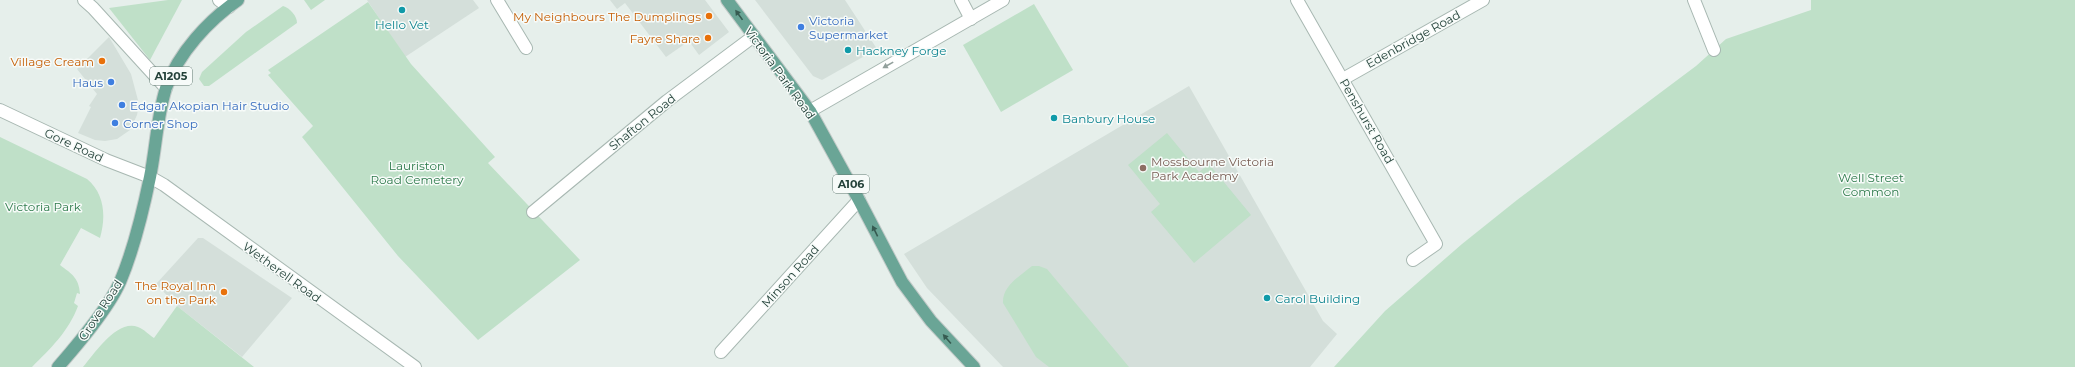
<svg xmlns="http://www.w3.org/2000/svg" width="2075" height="367" font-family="Montserrat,sans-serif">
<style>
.built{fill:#d4dfda}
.green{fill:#bfe0c8}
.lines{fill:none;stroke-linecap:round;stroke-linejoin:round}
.street-casing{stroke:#a8b8b2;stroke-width:14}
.primary-casing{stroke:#c2cac8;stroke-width:14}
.street{stroke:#fff;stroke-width:12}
.primary{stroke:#6aa596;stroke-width:12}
.oneway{fill:#365b51}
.oneway2{fill:#92a09c}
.culture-dot{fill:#0f9aa8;stroke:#f7fbf9;stroke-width:1.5}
.food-dot{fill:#e8710a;stroke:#f7fbf9;stroke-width:1.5}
.shop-dot{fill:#3f7fe0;stroke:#f7fbf9;stroke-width:1.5}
.education-dot{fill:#8d6e63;stroke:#f7fbf9;stroke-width:1.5}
.labels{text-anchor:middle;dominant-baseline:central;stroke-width:3;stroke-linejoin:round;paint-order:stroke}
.shield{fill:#f7fbf9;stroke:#637a73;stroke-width:1}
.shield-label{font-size:11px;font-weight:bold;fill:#24423a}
.food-label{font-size:12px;fill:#c56008;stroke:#f7fbf9;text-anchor:end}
.shop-label{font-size:12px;fill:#366cbe;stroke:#f7fbf9;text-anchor:start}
.culture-label{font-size:12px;fill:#0d838f;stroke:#f7fbf9;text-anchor:start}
.street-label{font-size:12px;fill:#24423a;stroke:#f7fbf9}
.education-label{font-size:12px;fill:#785e54;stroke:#f7fbf9;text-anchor:start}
.park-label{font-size:12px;fill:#2d7a4b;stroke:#f7fbf9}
</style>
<rect width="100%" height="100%" fill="#e6efeb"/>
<!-- built -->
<g class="built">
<polygon points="367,0 473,0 479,8 405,57"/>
<polygon points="610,0 705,0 729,32 699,55 689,41 666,57 625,3 617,9"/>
<polygon points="755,0 845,0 877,49 822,80 813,76"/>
<polygon points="109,37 131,74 139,104 137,115 130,130 117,139 105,141 95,140 78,133 91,107 89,106 97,94 77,69"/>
<polygon points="1189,86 1323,321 1337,334 1310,367 1003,367 927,288 904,254"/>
<polygon points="198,238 203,238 292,298 242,357 177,306 156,284"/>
</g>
<!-- green -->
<g class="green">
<polygon points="168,0 182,0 150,60 109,8"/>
<polygon points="304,0 325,0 311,10"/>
<polygon points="1811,0 2075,0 2075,367 1334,367 1385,311 1462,244 1517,200 1696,66 1726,39 1811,10"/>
<polygon points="368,2 411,64 495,157 488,163 580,260 478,340 398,256 302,137 313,126 268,75 271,73 268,70"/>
<polygon points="1034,4 1073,70 1001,112 963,45"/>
<path d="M283,6C290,8 297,16 297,23L209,86H204L199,79L202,72L246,32Z"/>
<polygon points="1167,133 1199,172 1209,164 1251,215 1194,263 1151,212 1160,204 1128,165"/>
<path d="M0,137L87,179C105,194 106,217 100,238L81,228L60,265C72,274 79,278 80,294L77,293L74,303L78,306C69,331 50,349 32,367H0Z"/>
<path d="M1032,266H1039L1047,269L1129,367H1049L1036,357L1003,303C1002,286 1020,276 1032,266Z"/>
<path d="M177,306L254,367H83C95,353 117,319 138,327C144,329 149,335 154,338Z"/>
</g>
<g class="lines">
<defs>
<g id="street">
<polyline points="84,0 93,8 166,88"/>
<polyline points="219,0 229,7"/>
<polyline points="497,0 526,48"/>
<polyline points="961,0 971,19"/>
<polyline points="1297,0 1436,244 1413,260"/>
<polyline points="1694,0 1714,50"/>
<polyline points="1343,79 1483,0"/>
<polyline points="0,110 106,160 150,177 164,185 415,367"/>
<polyline points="810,111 1003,0"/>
<polyline points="533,212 667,101 754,36"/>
<polyline points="721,352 859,200"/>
</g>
<g id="primary">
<polyline points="727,0 810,111 859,200 902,282 931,321 974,367"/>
<path d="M58,367C78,344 108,309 120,282C134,249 143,211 150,177C156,148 157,116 166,88C178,53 209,20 238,0"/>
</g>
</defs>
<!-- street casing -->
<use href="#street" class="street-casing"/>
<!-- primary casing -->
<use href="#primary" class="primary-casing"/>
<!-- street -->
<use href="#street" class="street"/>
<!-- primary -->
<use href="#primary" class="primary"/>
</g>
<!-- one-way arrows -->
<defs><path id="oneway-solid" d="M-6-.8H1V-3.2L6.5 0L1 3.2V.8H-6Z"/></defs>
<g class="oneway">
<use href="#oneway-solid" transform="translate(739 15) rotate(-126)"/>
<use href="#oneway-solid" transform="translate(875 231) rotate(-116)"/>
<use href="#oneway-solid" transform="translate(947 339) rotate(-131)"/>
</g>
<use class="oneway2" href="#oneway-solid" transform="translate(888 65) rotate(151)"/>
<!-- markers -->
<g class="culture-dot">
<circle cx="402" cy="10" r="4"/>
<circle cx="848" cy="50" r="4"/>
<circle cx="1054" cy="118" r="4"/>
<circle cx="1267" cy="298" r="4"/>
</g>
<g class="food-dot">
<circle cx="709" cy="16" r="4"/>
<circle cx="708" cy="38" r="4"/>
<circle cx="102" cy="61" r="4"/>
<circle cx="224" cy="292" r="4"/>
</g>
<g class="shop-dot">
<circle cx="801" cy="27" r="4"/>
<circle cx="111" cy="82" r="4"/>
<circle cx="122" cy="105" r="4"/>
<circle cx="115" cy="123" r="4"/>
</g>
<circle class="education-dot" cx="1143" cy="168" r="4"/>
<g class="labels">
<!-- shield labels -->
<g class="shield">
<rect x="150" y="67" width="42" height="18" rx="3"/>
<rect x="833" y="175" width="36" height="18" rx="3"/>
</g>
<g class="shield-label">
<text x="171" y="76">A1205</text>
<text x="851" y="184">A106</text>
</g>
<!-- food labels -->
<g class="food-label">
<text x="701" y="16">My Neighbours The Dumplings</text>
<text x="700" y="38">Fayre Share</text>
<text x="94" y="61">Village Cream</text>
<text x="216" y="285">The Royal Inn<tspan x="216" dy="14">on the Park</tspan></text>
</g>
<!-- shop labels -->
<g class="shop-label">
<text x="809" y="20">Victoria<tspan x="809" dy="14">Supermarket</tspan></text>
<text x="103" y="82" text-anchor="end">Haus</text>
<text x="130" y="105">Edgar Akopian Hair Studio</text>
<text x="123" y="123">Corner Shop</text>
</g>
<!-- culture labels -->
<g class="culture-label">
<text x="402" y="24" text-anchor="middle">Hello Vet</text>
<text x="856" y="50">Hackney Forge</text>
<text x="1062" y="118">Banbury House</text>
<text x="1275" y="298">Carol Building</text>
</g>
<!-- street labels -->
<g class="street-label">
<text transform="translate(1413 39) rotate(-29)">Edenbridge Road</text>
<text transform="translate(780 73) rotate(54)">Victoria Park Road</text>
<text transform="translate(1367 121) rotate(60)">Penshurst Road</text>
<text transform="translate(642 122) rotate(-39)">Shafton Road</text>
<text transform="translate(74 145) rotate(25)">Gore Road</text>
<text transform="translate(282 272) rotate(36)">Wetherell Road</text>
<text transform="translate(790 276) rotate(-48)">Minson Road</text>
<text transform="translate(100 310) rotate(-57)">Grove Road</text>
</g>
<!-- education labels -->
<g class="education-label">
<text x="1151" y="161">Mossbourne Victoria<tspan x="1151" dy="14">Park Academy</tspan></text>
</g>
<!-- park labels -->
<g class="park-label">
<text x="417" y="165">Lauriston<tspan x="417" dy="14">Road Cemetery</tspan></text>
<text x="1871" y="177">Well Street<tspan x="1871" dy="14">Common</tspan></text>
<text x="43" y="206">Victoria Park</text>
</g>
</g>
</svg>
